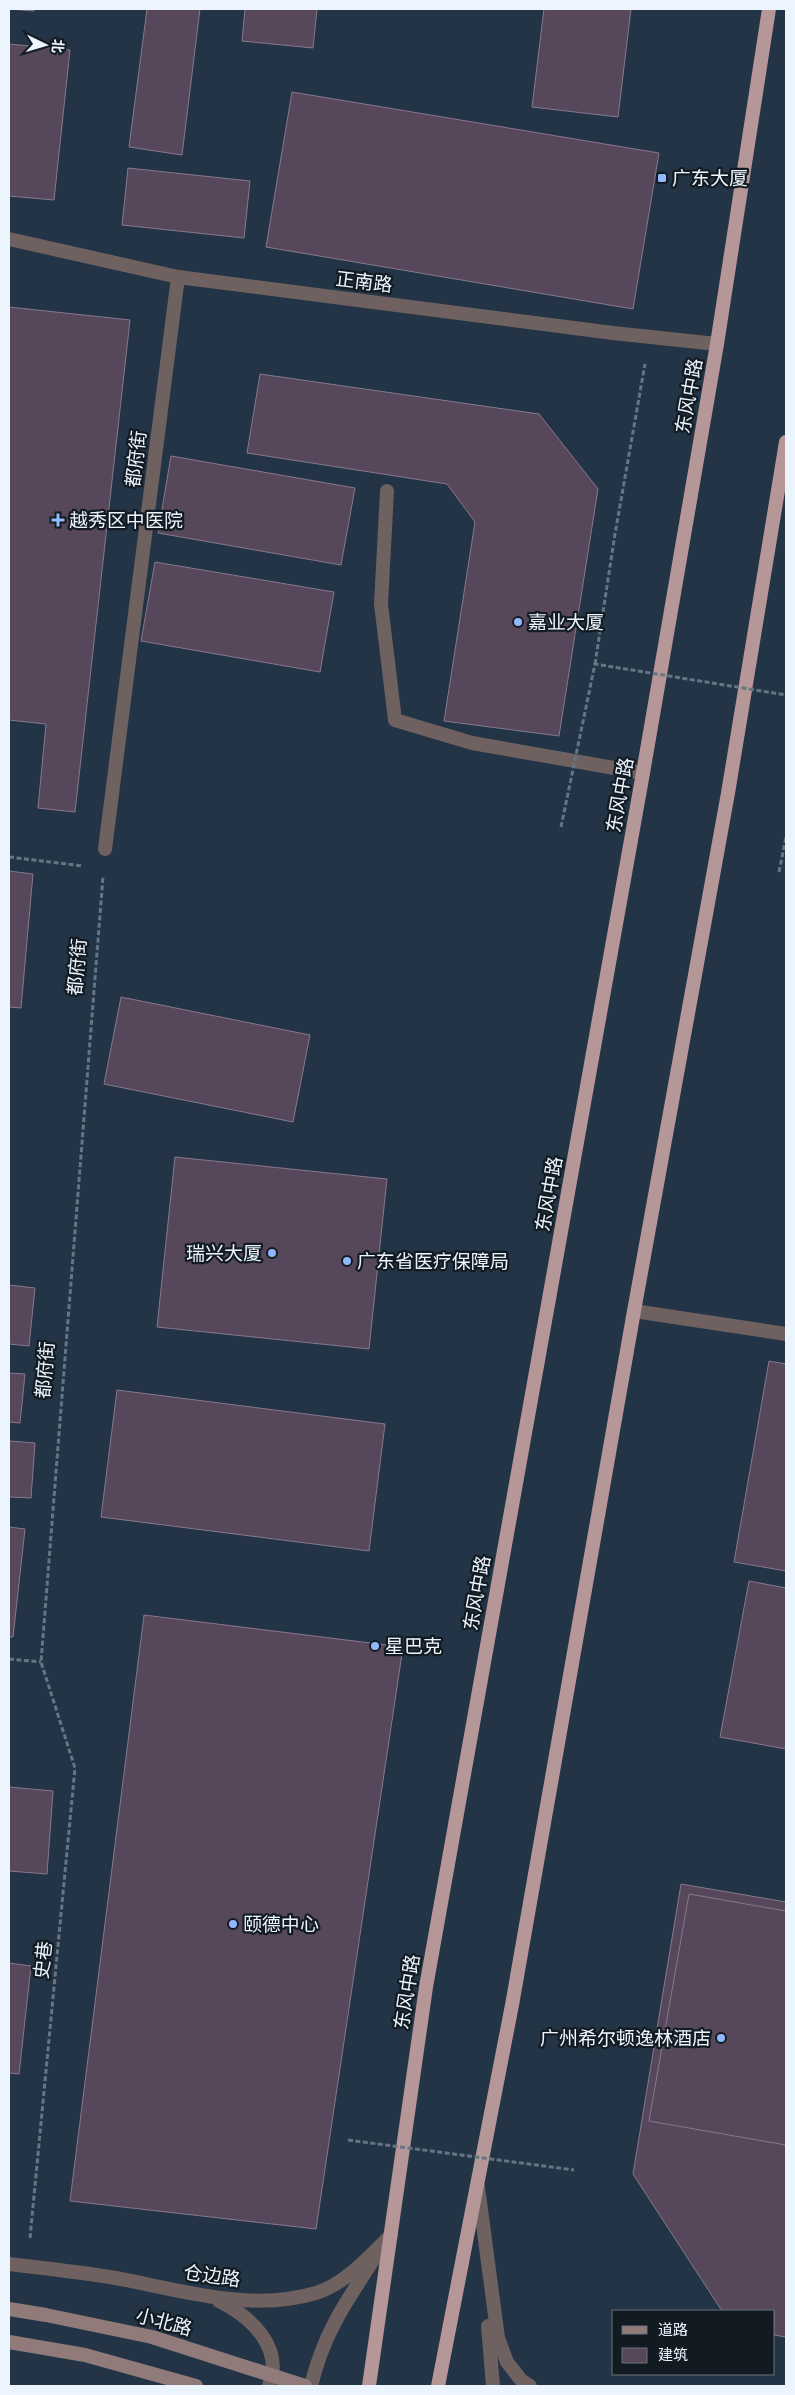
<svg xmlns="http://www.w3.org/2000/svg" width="795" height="2395" font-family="'Space Grotesk','Noto Sans SC',sans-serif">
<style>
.building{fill:#56475b;stroke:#89788f}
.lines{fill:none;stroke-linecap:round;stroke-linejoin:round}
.path{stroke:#667584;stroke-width:3;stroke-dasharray:5 2.5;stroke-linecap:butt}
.service{stroke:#6e6160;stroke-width:14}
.minor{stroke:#6e6160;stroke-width:14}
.tertiary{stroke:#6e6160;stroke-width:14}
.secondary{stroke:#907b7a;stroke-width:14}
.trunk{stroke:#b49796;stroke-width:14}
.path-bridge{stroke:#667584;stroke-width:3;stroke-dasharray:5 2.5;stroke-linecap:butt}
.secondary-bridge{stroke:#907b7a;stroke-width:14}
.poi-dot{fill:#92b7fd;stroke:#131b22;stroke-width:2}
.labels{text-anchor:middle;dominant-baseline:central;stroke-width:4.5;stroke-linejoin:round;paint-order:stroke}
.poi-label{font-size:19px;fill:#ecf5fe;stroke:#131b22;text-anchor:start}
.street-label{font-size:19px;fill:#ecf5fe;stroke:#131b22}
</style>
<rect width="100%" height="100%" fill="#223445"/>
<!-- building -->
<g class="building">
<polygon points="9,9 34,9 34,11"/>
<polygon points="147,9 200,9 182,155 129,147"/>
<polygon points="245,9 317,9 313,48 242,41"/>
<polygon points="544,9 631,9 618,117 532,107"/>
<polygon points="9,44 70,50 54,200 9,196"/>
<polygon points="292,92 659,153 633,309 266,247"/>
<polygon points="128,168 250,181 244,238 122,225"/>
<polygon points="9,307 130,320 75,812 38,808 46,724 9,720"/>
<polygon points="260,374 539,414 598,489 559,736 444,721 475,522 447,484 247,453"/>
<polygon points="171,456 355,488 341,565 158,533"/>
<polygon points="155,562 334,592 320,672 141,641"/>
<polygon points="9,871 33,874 21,1008 9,1007"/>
<polygon points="121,997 310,1035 293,1122 104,1084"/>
<polygon points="175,1157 387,1179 369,1349 157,1327"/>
<polygon points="9,1285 35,1288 29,1346 9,1344"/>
<polygon points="769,1361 786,1364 786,1571 734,1562"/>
<polygon points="9,1373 25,1374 20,1423 9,1422"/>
<polygon points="117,1390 385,1424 369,1551 101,1517"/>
<polygon points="9,1441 35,1443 31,1498 9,1497"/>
<polygon points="9,1527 25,1529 13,1637 9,1637"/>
<polygon points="749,1581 786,1588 786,1749 720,1737"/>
<polygon points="144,1615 403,1647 316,2229 70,2201"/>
<polygon points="9,1787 53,1791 47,1874 9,1871"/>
<polygon points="681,1884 786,1902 786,2337 774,2335 774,2311 722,2311 633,2174"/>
<polygon points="689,1894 786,1911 786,2145 649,2121"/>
<polygon points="9,1963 31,1966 19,2074 9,2073"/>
</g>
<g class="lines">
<!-- path -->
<g class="path">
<polyline points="595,664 615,534 645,364"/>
<polyline points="9,857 83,866"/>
<polyline points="779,872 786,837"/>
<polyline points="9,1659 41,1662"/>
<polyline points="30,2238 75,1768 41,1662 103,877"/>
</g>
<!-- service -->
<g class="service">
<polyline points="387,491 381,604 395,720 472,743 643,773"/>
<polyline points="105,849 178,277"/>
</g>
<!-- minor -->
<g class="minor">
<polyline points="9,239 178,277 613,333 717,344"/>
<polyline points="634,1311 786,1334"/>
</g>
<!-- tertiary -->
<g class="tertiary">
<polyline points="478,2187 498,2338 507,2362 521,2380 530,2386"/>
<path d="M9,2264C43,2268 77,2272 110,2277C178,2289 248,2313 316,2293C345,2284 370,2256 391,2235"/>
<path d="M219,2301C251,2317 284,2347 269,2386"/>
<polyline points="488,2326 493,2386"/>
<path d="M311,2386C323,2334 347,2300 376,2256"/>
</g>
<!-- secondary -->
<polyline class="secondary" points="9,2342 85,2355 196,2386"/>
<!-- trunk -->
<g class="trunk">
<polyline points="369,2386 426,1987 643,773 717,344 769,9"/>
<polyline points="438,2386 512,2005 634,1311 728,793 786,442"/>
</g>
<!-- path-bridge -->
<g class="path-bridge">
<polyline points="561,827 595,664 786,695"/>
<polyline points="348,2140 574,2170"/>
</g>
<!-- secondary-bridge -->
<polyline class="secondary-bridge" points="9,2309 46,2315 152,2337 305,2386"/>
</g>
<!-- markers -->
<g class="poi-dot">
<rect x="657" y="173" width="10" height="10" rx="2.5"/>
<path d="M55.5 512.5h5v5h5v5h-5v5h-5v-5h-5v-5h5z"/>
<circle cx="518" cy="622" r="5"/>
<circle cx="272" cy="1253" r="5"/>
<circle cx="347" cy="1261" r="5"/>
<circle cx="375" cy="1646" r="5"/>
<circle cx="233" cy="1924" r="5"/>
<circle cx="721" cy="2038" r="5"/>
</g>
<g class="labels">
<!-- poi labels -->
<g class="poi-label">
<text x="672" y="178">广东大厦</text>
<text x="69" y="520">越秀区中医院</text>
<text x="528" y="622">嘉业大厦</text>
<text x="262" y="1253" text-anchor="end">瑞兴大厦</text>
<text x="357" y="1261">广东省医疗保障局</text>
<text x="385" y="1646">星巴克</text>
<text x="243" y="1924">颐德中心</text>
<text x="711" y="2038" text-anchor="end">广州希尔顿逸林酒店</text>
</g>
<!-- street labels -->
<g class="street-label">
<text transform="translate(364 282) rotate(7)">正南路</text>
<text transform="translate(689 396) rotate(-80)">东风中路</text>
<text transform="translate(136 459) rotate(-83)">都府街</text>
<text transform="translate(620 795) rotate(-80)">东风中路</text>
<text transform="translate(77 967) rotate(-85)">都府街</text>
<text transform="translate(549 1194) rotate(-80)">东风中路</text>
<text transform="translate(45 1370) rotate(-85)">都府街</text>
<text transform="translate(477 1593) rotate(-80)">东风中路</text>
<text transform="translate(43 1960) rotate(-84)">史巷</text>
<text transform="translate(407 1992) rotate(-81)">东风中路</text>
<text transform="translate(212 2276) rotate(8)">仓边路</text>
<text transform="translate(164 2322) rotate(15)">小北路</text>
</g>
</g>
<!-- border -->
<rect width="795" height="2395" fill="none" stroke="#ecf5fe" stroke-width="20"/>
<!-- legend -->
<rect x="612" y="2310" width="162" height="65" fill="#131b22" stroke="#6a727a"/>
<rect x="622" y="2326" width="25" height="8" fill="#907b7a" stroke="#6a727a"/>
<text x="658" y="2335" font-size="15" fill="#ecf5fe">道路</text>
<rect x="622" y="2348" width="25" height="15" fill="#56475b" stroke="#6a727a"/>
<text x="658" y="2360" font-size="15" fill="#ecf5fe">建筑</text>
<!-- north arrow -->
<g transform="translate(45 45) rotate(95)" stroke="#131b22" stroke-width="4" paint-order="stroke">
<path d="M0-4L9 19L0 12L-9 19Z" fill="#ecf5fe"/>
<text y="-8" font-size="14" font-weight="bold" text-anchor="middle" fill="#ecf5fe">北</text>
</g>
</svg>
